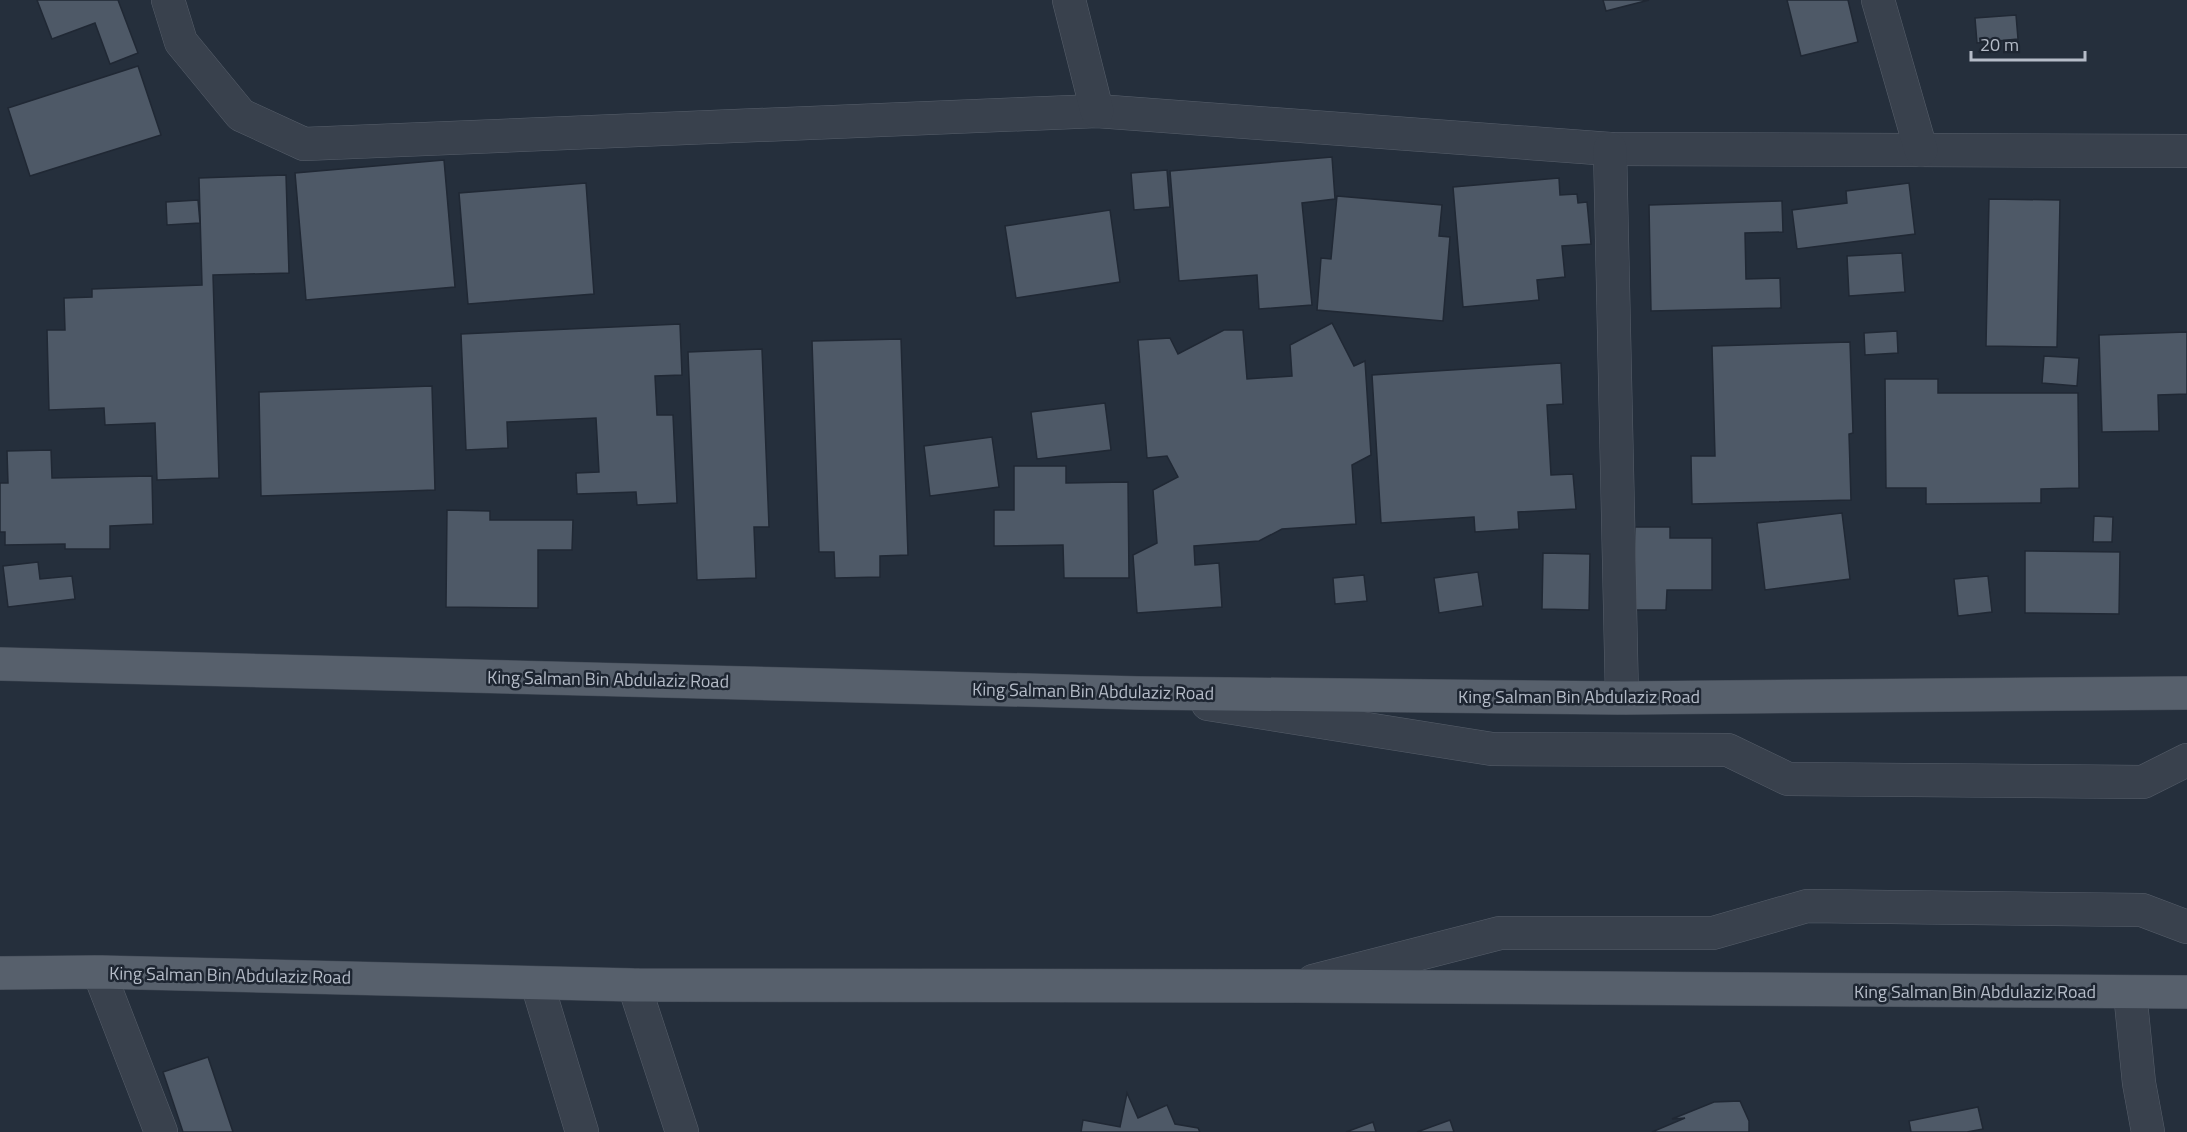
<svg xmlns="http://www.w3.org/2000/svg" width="2187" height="1132" font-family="'Titillium Web',sans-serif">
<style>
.building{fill:#4e5967;stroke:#202834;stroke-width:1.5}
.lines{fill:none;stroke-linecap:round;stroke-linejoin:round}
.minor-casing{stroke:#575f6b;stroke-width:34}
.major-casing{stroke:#424a56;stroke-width:34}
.minor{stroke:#39414d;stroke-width:33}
.major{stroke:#57606c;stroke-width:33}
.labels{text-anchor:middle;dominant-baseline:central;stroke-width:5;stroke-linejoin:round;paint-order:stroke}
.street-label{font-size:18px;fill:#b5bcc8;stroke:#1e2632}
</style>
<rect width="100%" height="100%" fill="#252f3c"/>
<!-- building -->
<g class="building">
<polygon points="37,0 118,0 138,53 110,64 95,23 52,39"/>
<polygon points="1603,0 1649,0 1606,11"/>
<polygon points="1787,0 1848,0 1858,42 1801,56"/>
<polygon points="2016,15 2018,39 1977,43 1975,18"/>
<polygon points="138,66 161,135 30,176 8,108"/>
<polygon points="1332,157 1335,199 1302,203 1312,305 1259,309 1257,275 1179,281 1170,171"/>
<polygon points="444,160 455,287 306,300 295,173"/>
<polygon points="1167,170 1170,207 1134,210 1131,173"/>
<polygon points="286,175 289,273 213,275 219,478 157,480 155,423 105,425 104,408 49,410 47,330 65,330 64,298 92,297 92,289 202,285 199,178"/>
<polygon points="1559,178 1560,195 1577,194 1578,203 1587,202 1591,244 1562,246 1565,277 1537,280 1539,300 1463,307 1453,187"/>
<polygon points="586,183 594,294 468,304 459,193"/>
<polygon points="1909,183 1915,234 1797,249 1792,210 1847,203 1846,191"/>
<polygon points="1337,196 1442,205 1439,236 1450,237 1443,321 1317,310 1321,258 1331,259"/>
<polygon points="1989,199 2060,200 2057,347 1986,346"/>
<polygon points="198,200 200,223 167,225 166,202"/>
<polygon points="1782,201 1783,232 1745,233 1746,279 1780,278 1781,308 1651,311 1649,205"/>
<polygon points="1110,210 1120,282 1016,298 1005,226"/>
<polygon points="1902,253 1905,292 1849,296 1847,256"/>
<polygon points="1332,323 1354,366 1365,361 1371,455 1352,465 1356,524 1282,529 1259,541 1194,546 1195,565 1219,563 1222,607 1137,613 1133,555 1157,543 1153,490 1178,477 1167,456 1147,458 1138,340 1170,338 1178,354 1224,330 1243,330 1247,379 1292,376 1290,345"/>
<polygon points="680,324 682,375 655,376 657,415 673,415 677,503 637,505 636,492 577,494 576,473 599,472 596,418 507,422 508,448 466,450 461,334"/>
<polygon points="1897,331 1898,353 1865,355 1864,333"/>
<polygon points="2187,332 2187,394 2158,395 2159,431 2102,432 2099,335"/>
<polygon points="901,339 908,555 880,556 880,577 835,578 834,552 819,552 812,341"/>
<polygon points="1850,342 1853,433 1849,434 1851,500 1692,504 1691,456 1715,456 1712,346"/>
<polygon points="762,349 769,527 754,527 756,578 697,580 688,352"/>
<polygon points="2044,356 2079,358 2077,386 2042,383"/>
<polygon points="1561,363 1563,404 1547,405 1551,475 1573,474 1576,509 1518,512 1519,529 1475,532 1474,517 1381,523 1372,375"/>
<polygon points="1885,379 1938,379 1938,393 2078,393 2079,488 2041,489 2041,503 1926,504 1926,488 1886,488"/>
<polygon points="432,386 435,490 261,496 259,392"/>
<polygon points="1105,403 1111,450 1037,459 1031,412"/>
<polygon points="992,437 999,487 930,496 924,446"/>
<polygon points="51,450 52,478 152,476 153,524 110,526 110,549 65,549 65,544 5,545 5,532 0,532 0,483 8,483 7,451"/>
<polygon points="1014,466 1066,466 1066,483 1128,482 1129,578 1064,578 1063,545 994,546 994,510 1014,510"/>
<polygon points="447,510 490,511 490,520 573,520 572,550 538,550 538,608 446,607"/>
<polygon points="1842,513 1850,579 1765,590 1757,523"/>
<polygon points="2094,516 2113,517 2112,542 2093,542"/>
<polygon points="1635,527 1670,527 1670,538 1712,538 1712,590 1667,590 1666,610 1634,610"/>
<polygon points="2025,551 2120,552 2119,614 2025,613"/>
<polygon points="1543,553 1590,554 1589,610 1542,609"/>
<polygon points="38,562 40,579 72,576 75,599 8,607 3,566"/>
<polygon points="1478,572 1483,606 1439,613 1434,578"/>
<polygon points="1364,575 1367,601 1335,604 1333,578"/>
<polygon points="1988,576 1992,612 1958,616 1954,579"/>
<polygon points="208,1057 233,1132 183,1132 163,1072"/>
<polygon points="1127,1093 1138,1118 1167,1105 1175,1124 1198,1128 1200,1132 1081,1132 1083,1120 1120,1127"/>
<polygon points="1740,1101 1749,1121 1749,1132 1652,1132 1685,1118 1672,1119 1714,1102"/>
<polygon points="1978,1107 1983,1129 1967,1132 1911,1132 1909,1121"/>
<polygon points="1450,1120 1454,1132 1417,1132"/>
<polygon points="1373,1122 1376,1132 1346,1132"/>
</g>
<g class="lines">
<defs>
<g id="minor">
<polyline points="168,0 181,42 241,115 304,144 1097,111 1610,149 2187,151"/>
<polyline points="1069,0 1097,111"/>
<polyline points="1878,0 1921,150"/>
<polyline points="1610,149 1622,698"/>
<polyline points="1208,704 1492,749 1728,750 1788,779 2143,782 2187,760"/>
<polyline points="99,972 161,1132"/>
<polyline points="1313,981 1500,933 1713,933 1807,906 2142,910 2187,927"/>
<polyline points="537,983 582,1132"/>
<polyline points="634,985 682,1132"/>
<polyline points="2130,992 2139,1083 2148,1132"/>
</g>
<g id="major">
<polyline points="0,664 1139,693 1622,698 2187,693"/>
<polyline points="0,973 99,972 634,985 1294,986 2187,992"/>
</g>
</defs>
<!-- minor casing -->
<use href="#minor" class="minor-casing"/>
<!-- major casing -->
<use href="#major" class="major-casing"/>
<!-- minor -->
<use href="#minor" class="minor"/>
<!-- major -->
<use href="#major" class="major"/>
</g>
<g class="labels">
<!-- street labels -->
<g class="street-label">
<text transform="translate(608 679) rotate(1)">King Salman Bin Abdulaziz Road</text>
<text transform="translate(1093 691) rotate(1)">King Salman Bin Abdulaziz Road</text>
<text x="1579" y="696">King Salman Bin Abdulaziz Road</text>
<text transform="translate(230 975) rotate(1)">King Salman Bin Abdulaziz Road</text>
<text x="1975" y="991">King Salman Bin Abdulaziz Road</text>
</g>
</g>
<!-- scale -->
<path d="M1971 51v9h114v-9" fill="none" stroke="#b5bcc8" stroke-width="3"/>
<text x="1980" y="51" font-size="18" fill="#b5bcc8" stroke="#1e2632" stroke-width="4.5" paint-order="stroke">20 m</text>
</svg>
